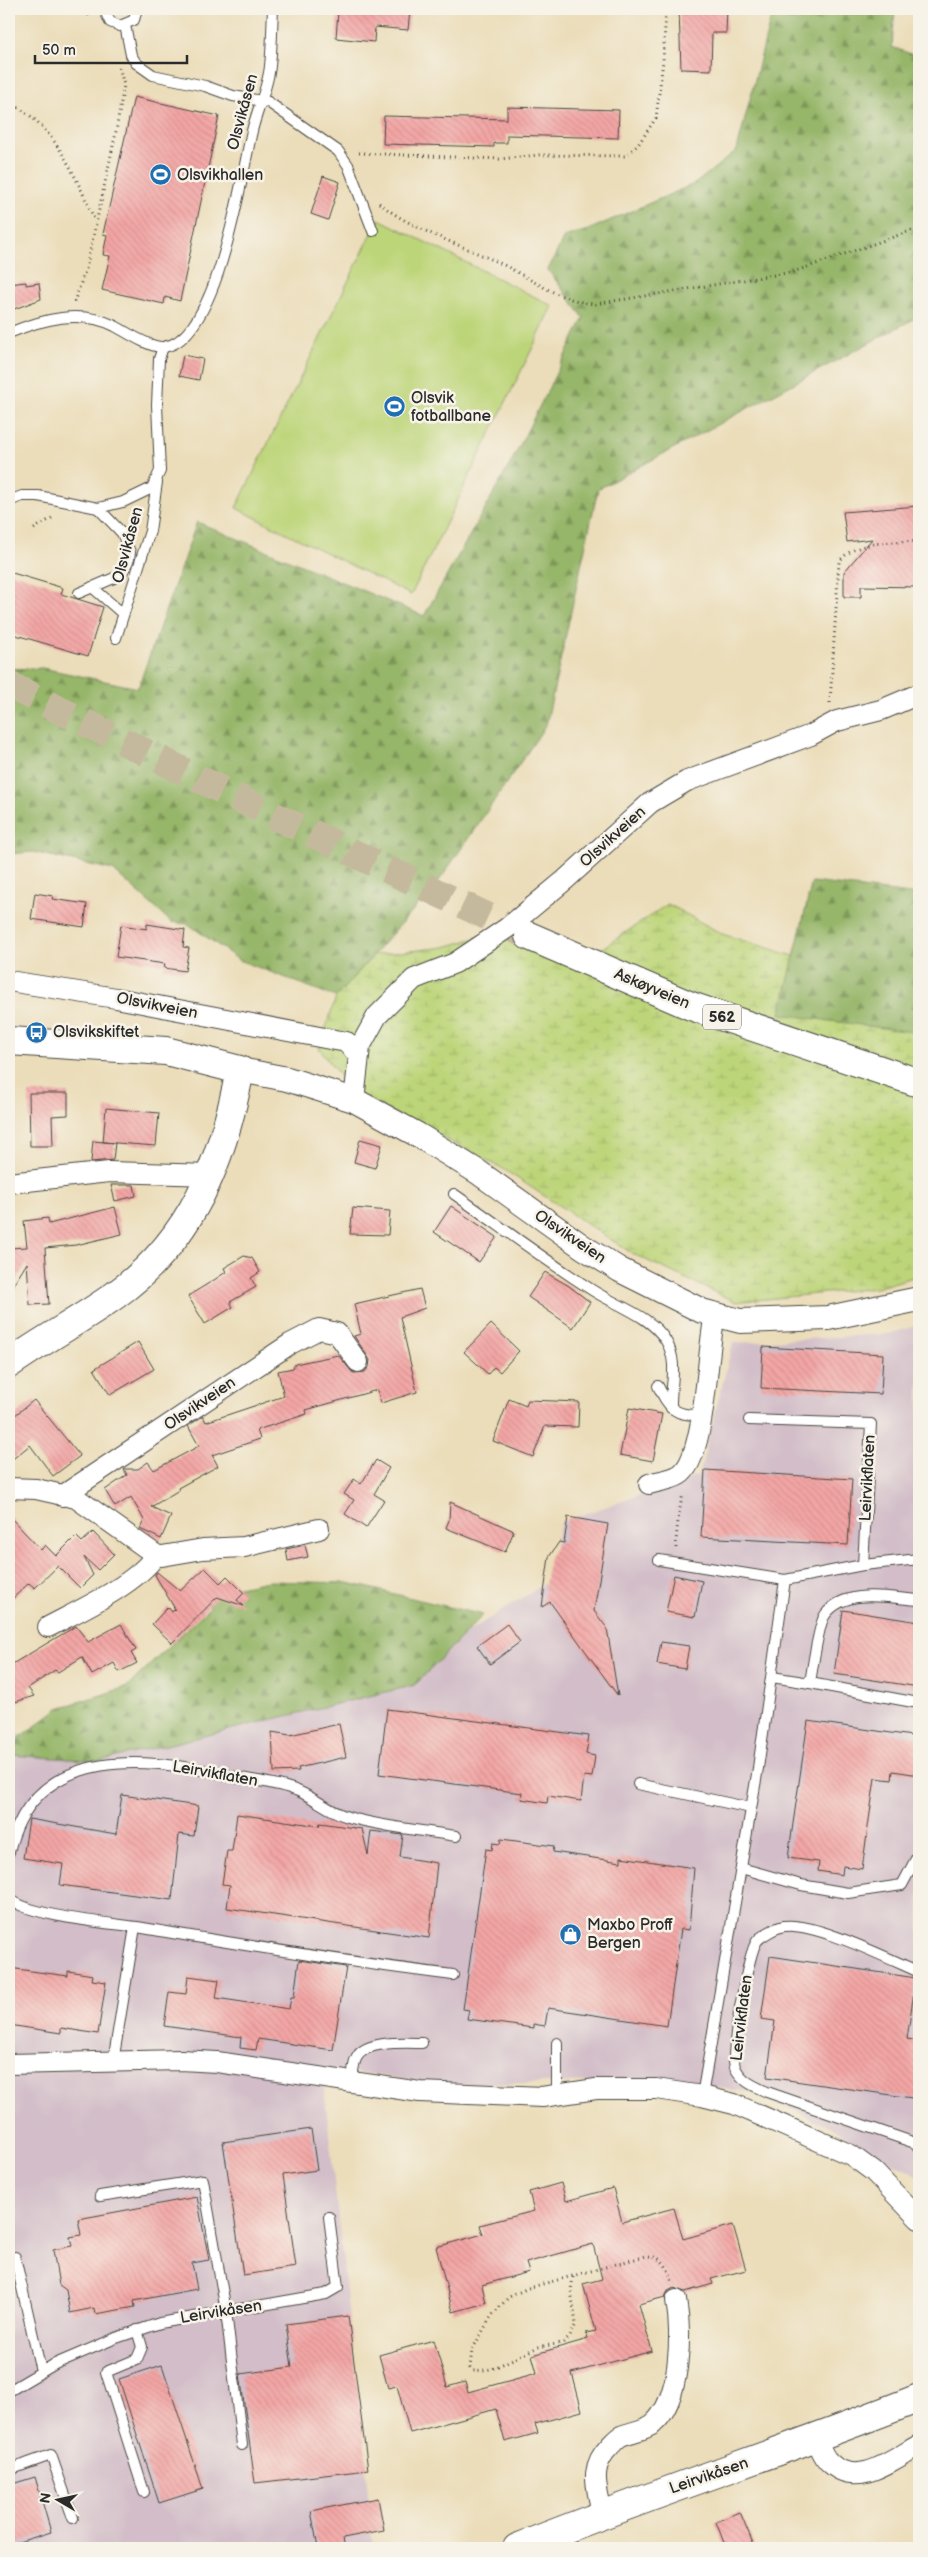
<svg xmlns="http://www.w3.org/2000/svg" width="928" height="2557" font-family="'Balsamiq Sans',sans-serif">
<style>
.industrial{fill:#d2bdc8}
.forest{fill:url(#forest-firs);stroke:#60704a}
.wetland{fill:url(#wetland-marsh);stroke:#748052}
.pitch{fill:#bdd579;stroke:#748052}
.building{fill:url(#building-back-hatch)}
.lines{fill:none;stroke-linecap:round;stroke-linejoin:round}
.primary-tunnel{stroke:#c5b99d;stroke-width:28;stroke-dasharray:28 14;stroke-linecap:butt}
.service-casing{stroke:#484640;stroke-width:12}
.minor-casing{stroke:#484640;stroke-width:22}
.tertiary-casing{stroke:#484640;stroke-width:26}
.secondary-casing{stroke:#484640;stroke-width:30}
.primary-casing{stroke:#484640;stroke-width:30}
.path{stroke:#484640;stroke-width:3;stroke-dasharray:1 4;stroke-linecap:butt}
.service{stroke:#fff;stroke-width:10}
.minor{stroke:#fff;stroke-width:20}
.tertiary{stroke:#fff;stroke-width:24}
.secondary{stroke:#fff;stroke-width:28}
.primary{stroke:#fff;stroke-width:28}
.labels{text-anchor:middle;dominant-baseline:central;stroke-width:5;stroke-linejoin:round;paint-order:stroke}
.shield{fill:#f7f3e8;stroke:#686764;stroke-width:1}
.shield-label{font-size:15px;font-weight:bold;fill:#2b2b2b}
.street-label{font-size:16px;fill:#2b2b2b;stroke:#f7f3e8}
.poi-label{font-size:16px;fill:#2b2b2b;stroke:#f7f3e8;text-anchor:start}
</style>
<defs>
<pattern id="forest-firs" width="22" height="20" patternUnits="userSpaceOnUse" patternTransform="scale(1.25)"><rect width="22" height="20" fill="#96b669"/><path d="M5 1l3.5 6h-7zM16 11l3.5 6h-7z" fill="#7b9457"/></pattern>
<pattern id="wetland-marsh" width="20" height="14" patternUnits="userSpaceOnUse" patternTransform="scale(1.25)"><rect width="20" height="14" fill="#bdd579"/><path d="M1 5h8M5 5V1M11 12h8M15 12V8" fill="none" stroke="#a3b769"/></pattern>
<pattern id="building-back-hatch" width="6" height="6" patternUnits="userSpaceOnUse" patternTransform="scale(1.25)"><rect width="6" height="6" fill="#f3a6a5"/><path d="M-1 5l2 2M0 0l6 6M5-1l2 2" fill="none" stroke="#d08f8e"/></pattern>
</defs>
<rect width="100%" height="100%" fill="#f7f3e8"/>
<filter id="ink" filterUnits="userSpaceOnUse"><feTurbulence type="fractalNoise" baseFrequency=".02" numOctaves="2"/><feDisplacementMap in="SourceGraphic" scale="10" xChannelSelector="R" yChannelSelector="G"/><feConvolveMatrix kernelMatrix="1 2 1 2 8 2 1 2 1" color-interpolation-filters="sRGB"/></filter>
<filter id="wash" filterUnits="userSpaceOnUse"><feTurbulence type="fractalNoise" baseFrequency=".0096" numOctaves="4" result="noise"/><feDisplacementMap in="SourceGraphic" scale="20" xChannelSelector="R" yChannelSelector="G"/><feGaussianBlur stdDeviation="1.12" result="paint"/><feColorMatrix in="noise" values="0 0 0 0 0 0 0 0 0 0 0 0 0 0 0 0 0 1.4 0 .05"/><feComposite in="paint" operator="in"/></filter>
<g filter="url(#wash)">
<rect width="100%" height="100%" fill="#ebddb9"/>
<!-- industrial -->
<polygon class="industrial" points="919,1325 919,2177 826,2125 752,2092 667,2082 446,2084 322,2069 374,2548 9,2548 9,1736 372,1692 546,1583 561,1522 699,1475 733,1343 888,1334"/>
<!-- forest -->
<g class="forest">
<polygon points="773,9 895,9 892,47 919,57 919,316 598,489 546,725 439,881 336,997 239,960 188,924 171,922 113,870 33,852 9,854 9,669 42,668 138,688 197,522 424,616 513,459 584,318 548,270 564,237 588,230 696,183 737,150"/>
<polygon points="812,882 919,895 919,1033 780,1014"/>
<polygon points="268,1581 348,1583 483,1615 415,1685 100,1761 9,1755 9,1746 59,1708 127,1687 210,1607 199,1595"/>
</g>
<!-- wetland -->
<polygon class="wetland" points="668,904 722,934 794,956 780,1014 919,1033 919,1275 876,1288 736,1302 633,1254 500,1167 351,1091 319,1048 336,997 374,955 445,947 509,928 592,955"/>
<!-- pitch -->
<polygon class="pitch" points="379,219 553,306 411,595 236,508"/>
<g id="blocks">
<!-- building -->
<g class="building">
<polygon points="343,9 410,9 408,30 375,27 374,42 336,38 338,11 342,11"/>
<polygon points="679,9 727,9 726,33 712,33 711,70 681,69"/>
<polygon points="134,97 219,116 180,301 165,297 164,304 102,290 110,256 103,255 107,235 103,234"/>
<polygon points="507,107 619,110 618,138 507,135 507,143 494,143 494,147 383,144 384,116 507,119"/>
<polygon points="323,176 340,182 328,220 311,214"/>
<polygon points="26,282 26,285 39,283 41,299 9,311 9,284"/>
<polygon points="183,355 203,359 199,380 179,376"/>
<polygon points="919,506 919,587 861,586 861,597 844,597 844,572 872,539 847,542 843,512"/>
<polygon points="9,572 63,588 61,594 103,607 88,656 9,633"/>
<polygon points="35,893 53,896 52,899 87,904 84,927 31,919"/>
<polygon points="147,924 185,930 183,947 189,948 185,971 164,968 165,964 116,957 121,925 147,929"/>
<polygon points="29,1093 68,1093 68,1115 52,1116 53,1146 30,1146"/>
<polygon points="106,1108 159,1113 156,1146 103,1142"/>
<polygon points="360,1139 382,1145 375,1168 354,1162"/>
<polygon points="93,1141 115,1143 113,1160 91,1162"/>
<polygon points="111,1185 134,1185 136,1196 115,1201"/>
<polygon points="451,1206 497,1237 479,1262 434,1232"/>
<polygon points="115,1207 122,1234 76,1245 45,1248 49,1304 30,1305 27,1263 9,1292 9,1248 27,1247 24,1221 48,1218 49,1224"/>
<polygon points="353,1208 390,1211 388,1235 350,1234"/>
<polygon points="244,1256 252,1258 260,1272 251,1278 256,1287 230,1302 233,1307 205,1324 188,1296 214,1280 226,1272 224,1268"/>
<polygon points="545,1272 569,1286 590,1302 573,1328 528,1297"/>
<polygon points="420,1289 425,1308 400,1317 417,1392 381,1403 377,1390 306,1410 307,1414 257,1430 260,1439 212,1455 218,1466 178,1488 179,1490 151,1507 171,1516 161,1539 140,1529 144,1520 131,1497 115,1507 105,1490 127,1475 124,1469 138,1469 148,1462 154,1470 199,1446 188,1426 203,1416 206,1422 284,1396 278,1371 293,1368 295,1364 338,1355 353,1373 365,1372 369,1367 370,1360 354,1336 361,1334 354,1304"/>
<polygon points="491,1324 519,1351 500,1372 494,1367 488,1374 464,1352"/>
<polygon points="138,1342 154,1369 110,1395 94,1369"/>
<polygon points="763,1347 883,1354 881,1394 761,1388"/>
<polygon points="509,1399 526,1406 528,1400 579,1402 578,1427 545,1426 533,1457 493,1441"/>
<polygon points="34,1400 80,1456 53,1476 30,1445 9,1462 9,1420"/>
<polygon points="629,1408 662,1414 653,1461 620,1455"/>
<polygon points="376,1460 389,1468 374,1494 384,1500 366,1528 345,1514 354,1500 344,1494 354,1479 361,1484"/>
<polygon points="705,1470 852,1479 848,1545 701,1537"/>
<polygon points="450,1502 514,1531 505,1552 446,1528 449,1520"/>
<polygon points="9,1516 41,1550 45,1545 56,1556 76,1536 82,1542 93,1532 114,1554 98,1570 84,1557 93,1575 80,1588 58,1566 35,1588 29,1583 9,1602"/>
<polygon points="568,1517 608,1524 594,1611 607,1628 618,1696 550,1602 542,1607 549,1557 559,1542 564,1543"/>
<polygon points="305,1545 308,1557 288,1561 286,1549"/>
<polygon points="205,1568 220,1583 227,1576 244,1593 237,1600 244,1606 217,1597 172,1643 152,1624 168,1607 172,1612 175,1609 155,1575 157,1572 180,1591"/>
<polygon points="674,1575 702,1581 695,1617 666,1612"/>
<polygon points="843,1610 919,1622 919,1687 834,1674"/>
<polygon points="121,1624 136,1650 131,1653 137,1663 119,1672 114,1663 92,1675 82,1657 58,1672 55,1670 28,1688 34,1696 9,1704 9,1666 76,1626 88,1642"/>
<polygon points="507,1624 520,1642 490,1664 477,1646"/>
<polygon points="661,1642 689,1646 685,1669 657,1664"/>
<polygon points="387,1709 589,1736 586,1754 595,1756 592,1777 584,1776 581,1801 548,1796 547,1803 521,1799 522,1793 379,1774"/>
<polygon points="808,1721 919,1737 919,1775 893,1771 892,1780 875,1778 862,1869 843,1866 842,1875 818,1871 819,1862 788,1858"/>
<polygon points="339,1724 346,1757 298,1768 299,1771 274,1772 272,1732 290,1735"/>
<polygon points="122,1795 198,1806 194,1836 179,1834 172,1900 60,1885 63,1864 23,1858 29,1819 116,1834"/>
<polygon points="237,1814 319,1826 320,1823 362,1829 368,1855 371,1831 403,1835 400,1857 437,1863 429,1938 227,1908 230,1885 222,1884 227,1851 232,1851"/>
<polygon points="501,1839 554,1846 553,1852 621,1862 621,1857 694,1868 689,1930 681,1929 667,2026 548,2008 545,2026 533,2024 533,2028 467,2019 469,2010 463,2009 486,1849 492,1850 493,1843 500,1844"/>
<polygon points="770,1956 916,1978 907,2039 919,2041 919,2099 767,2077 775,2021 761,2019"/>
<polygon points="299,1960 346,1967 333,2050 258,2039 256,2050 240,2048 241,2037 164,2026 169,1992 186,1994 188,1976 219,1980 216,1998 289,2009 291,1997 294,1997"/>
<polygon points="9,1968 68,1976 68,1971 93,1975 92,1980 106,1982 98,2034 61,2028 61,2033 9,2025"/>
<polygon points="311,2129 317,2170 283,2175 296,2267 243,2275 223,2142"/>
<polygon points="561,2183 566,2201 613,2188 622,2222 674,2208 683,2239 733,2225 746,2270 711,2279 713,2284 685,2292 674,2288 668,2291 665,2297 639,2304 652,2351 572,2373 582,2411 535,2424 538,2433 505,2442 496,2409 410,2433 397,2386 388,2388 379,2355 434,2340 447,2387 465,2382 468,2392 537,2373 532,2355 588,2339 586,2333 596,2331 583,2284 602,2279 593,2244 526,2263 529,2272 482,2285 486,2303 453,2312 436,2247 483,2234 480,2225 534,2211 529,2192"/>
<polygon points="197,2197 209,2260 192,2263 197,2289 134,2301 135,2307 95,2314 94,2308 70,2313 66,2290 59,2285 53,2250 72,2246 70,2237 81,2235 78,2219"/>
<polygon points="348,2316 368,2470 255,2483 240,2374 292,2367 286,2324"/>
<polygon points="162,2365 203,2489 159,2503 119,2379"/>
<polygon points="35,2477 51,2532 9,2545 9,2485"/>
<polygon points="378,2498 384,2530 343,2538 345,2548 318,2548 311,2511"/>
<polygon points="740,2512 755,2548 726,2548 716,2522"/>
</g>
</g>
</g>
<g filter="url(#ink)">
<use href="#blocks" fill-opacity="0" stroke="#484640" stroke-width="1"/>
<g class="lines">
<!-- primary-tunnel -->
<polyline class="primary-tunnel" points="9,685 262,810 529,936"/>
<defs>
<g id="service">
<polyline points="104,9 110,22 120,26 134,20 137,9"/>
<polyline points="125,25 131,55 136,63 153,75 205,86 233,96 268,102 338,151 348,165 373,231"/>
<path d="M9,333C43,319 80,309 115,326C126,332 150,348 163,347C218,341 241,177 252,131C257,110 268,87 270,66C272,47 272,28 273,9"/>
<polyline points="9,501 22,496 38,496 98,508 123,502 152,488 160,471 157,405 159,359 163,347"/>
<polyline points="92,587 123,614"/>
<polyline points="79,593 121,575 129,559 130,552 122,533 98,508"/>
<polyline points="116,638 150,531 157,482"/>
<path d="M454,1194C500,1226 545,1260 592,1290C615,1305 652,1316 666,1341C679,1363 670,1385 671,1408"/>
<path d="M658,1386C670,1410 675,1416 702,1415"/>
<polyline points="659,1560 785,1580"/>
<polyline points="863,1565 919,1559"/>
<path d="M772,1677L810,1683C812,1670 819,1623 825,1615C845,1587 889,1598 919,1600"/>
<polyline points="810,1683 913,1702"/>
<polyline points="638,1784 751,1808"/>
<path d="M9,1852C34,1742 151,1757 235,1777C256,1781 279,1783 298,1791C315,1798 330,1812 348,1817C383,1827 420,1830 456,1836"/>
<polyline points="741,1868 801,1885 848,1893 902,1885 919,1853"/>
<path d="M9,1898C26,1916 110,1923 137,1927C242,1945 347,1962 453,1975"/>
<path d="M919,1972C891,1960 808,1918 780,1927C774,1929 761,1936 757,1941C748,1953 730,2053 735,2067C741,2081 754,2086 767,2092L915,2143L919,2147"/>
<polyline points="557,2043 557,2095"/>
<polyline points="113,2062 135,1927"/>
<path d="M352,2080C353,2074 353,2063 357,2057C366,2040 406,2043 422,2043"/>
<polyline points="702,2096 758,1768 785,1580 863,1565 871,1424 749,1420"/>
<polyline points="100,2196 203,2180 226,2311 242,2445"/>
<polyline points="15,2257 41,2371"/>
<polyline points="137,2330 142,2347 137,2359 106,2372 144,2492"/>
<polyline points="9,2391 55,2364 116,2338 160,2323 326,2294 338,2287 329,2217"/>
<polyline points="9,2470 51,2455 73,2518"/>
</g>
<g id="minor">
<polyline points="9,981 116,998 335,1040 347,1042 358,1055"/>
<polyline points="354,1100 360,1047 377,1016 414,979 455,963 507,928 565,880 650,803 687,781 811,735 837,721 881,710 919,694"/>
<polyline points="9,1183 109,1172 211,1175"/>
<path d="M649,1484C658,1481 671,1480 679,1475C706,1460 707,1347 715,1315"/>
<polyline points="9,1488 36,1489 76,1498 156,1555 162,1556 203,1549 244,1547 319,1529"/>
<polyline points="62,1496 290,1344 319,1329 337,1333 358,1362"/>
<path d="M48,1627C80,1610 135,1585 156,1555"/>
<polyline points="9,2064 181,2060 217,2062 420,2092 542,2097 596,2089 656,2089 702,2096 734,2104 851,2155 874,2172 919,2219"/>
<path d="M816,2439C820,2446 823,2457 829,2462C857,2490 893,2459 919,2445"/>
<path d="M602,2513C597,2487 588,2468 610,2446C613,2443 617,2438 621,2436C631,2432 645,2430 653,2424C681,2400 682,2334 676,2300"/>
</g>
<polyline id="tertiary" points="240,1070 287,1079 354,1100 418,1135 478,1172 583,1247 620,1270 702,1311 740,1321 828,1318 919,1299"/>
<g id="secondary">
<path d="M9,1041L166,1051L240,1070C223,1160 192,1241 114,1296C80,1320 43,1340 9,1364"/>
<path d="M517,2548C650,2494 786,2451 919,2398"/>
</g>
<polyline id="primary" points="529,936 691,1006 919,1083"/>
</defs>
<!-- service casing -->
<use href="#service" class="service-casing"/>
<!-- minor casing -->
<use href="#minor" class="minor-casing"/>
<!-- tertiary casing -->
<use href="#tertiary" class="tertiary-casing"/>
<!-- secondary casing -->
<use href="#secondary" class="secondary-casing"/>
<!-- primary casing -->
<use href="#primary" class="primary-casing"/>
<!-- path -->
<g class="path">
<polyline points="80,9 90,16"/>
<path d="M9,103C55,123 76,178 95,221"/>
<polyline points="359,153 499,159 539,155 625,156 638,145 656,118 663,61 666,9"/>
<path d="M379,203C413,230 454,242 493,260C528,275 554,300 595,304L793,272L919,228"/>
<polyline points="74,302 86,269 115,137 124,85 119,67"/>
<polyline points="34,529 55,516"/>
<path d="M830,703L839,562C856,539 894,543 919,541"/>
<path d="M676,1548C676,1535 679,1507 683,1495"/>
<path d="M573,2277L571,2290L576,2324L570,2337L563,2343L538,2347L492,2369L473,2371L470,2368L472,2350L492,2315L509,2297L528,2288L646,2256C663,2256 669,2268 672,2283"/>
</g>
<!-- service -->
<use href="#service" class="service"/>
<!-- minor -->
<use href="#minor" class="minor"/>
<!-- tertiary -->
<use href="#tertiary" class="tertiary"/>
<!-- secondary -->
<use href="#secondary" class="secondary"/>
<!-- primary -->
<use href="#primary" class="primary"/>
</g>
</g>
<!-- icons -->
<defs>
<symbol id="stadium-disc" viewBox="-11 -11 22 22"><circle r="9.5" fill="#1f6fb2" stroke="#f7f3e8"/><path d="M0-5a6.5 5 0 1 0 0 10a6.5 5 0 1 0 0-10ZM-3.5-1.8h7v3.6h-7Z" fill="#fff"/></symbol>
<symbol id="bus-disc" viewBox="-11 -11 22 22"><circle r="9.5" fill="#1f6fb2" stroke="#f7f3e8"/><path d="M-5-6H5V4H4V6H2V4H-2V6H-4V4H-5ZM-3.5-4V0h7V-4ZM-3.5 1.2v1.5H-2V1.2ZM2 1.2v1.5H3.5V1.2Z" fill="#fff"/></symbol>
<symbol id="shop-disc" viewBox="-11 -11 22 22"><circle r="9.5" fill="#1f6fb2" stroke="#f7f3e8"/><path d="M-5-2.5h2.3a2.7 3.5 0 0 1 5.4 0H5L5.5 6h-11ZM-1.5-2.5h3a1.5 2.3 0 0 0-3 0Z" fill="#fff"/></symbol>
</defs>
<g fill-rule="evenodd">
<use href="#stadium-disc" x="148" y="162" width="25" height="25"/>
<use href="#stadium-disc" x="382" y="394" width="25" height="25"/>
<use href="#bus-disc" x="24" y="1020" width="25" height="25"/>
<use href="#shop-disc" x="558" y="1922" width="25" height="25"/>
</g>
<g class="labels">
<!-- shield labels -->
<rect class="shield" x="703" y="1004.5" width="38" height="25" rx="4"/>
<g class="shield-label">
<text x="722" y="1017">562</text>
</g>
<!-- street labels -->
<g class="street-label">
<text transform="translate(243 112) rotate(-75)">Olsvikåsen</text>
<text transform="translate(128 545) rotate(-75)">Olsvikåsen</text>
<text transform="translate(613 837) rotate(-42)">Olsvikveien</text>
<text transform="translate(652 989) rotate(23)">Askøyveien</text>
<text transform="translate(157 1006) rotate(11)">Olsvikveien</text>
<text transform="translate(570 1237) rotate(34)">Olsvikveien</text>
<text transform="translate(200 1404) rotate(-34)">Olsvikveien</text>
<text transform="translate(868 1478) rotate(-87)">Leirvikflaten</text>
<text transform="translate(215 1774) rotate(10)">Leirvikflaten</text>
<text transform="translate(742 2018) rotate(-83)">Leirvikflaten</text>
<text transform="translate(221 2312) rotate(-9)">Leirvikåsen</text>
<text transform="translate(709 2476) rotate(-19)">Leirvikåsen</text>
</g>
<!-- poi labels -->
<g class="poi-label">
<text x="177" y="175">Olsvikhallen</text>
<text x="411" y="398">Olsvik<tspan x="411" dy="18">fotballbane</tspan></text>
<text x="53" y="1032">Olsvikskiftet</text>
<text x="587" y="1925">Maxbo Proff<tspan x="587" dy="18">Bergen</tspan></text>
</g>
</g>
<!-- margin -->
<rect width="928" height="2557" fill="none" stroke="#f7f3e8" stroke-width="30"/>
<!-- north arrow -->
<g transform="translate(58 2500) rotate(279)" stroke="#f7f3e8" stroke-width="4" paint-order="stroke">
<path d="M0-4L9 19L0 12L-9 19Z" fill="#2b2b2b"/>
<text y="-8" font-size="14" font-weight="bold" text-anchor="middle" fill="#2b2b2b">N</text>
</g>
<!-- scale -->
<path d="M35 55v8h152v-8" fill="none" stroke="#2b2b2b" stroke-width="2.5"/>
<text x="42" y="55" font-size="15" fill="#2b2b2b" stroke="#f7f3e8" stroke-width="4" paint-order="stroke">50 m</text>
</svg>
